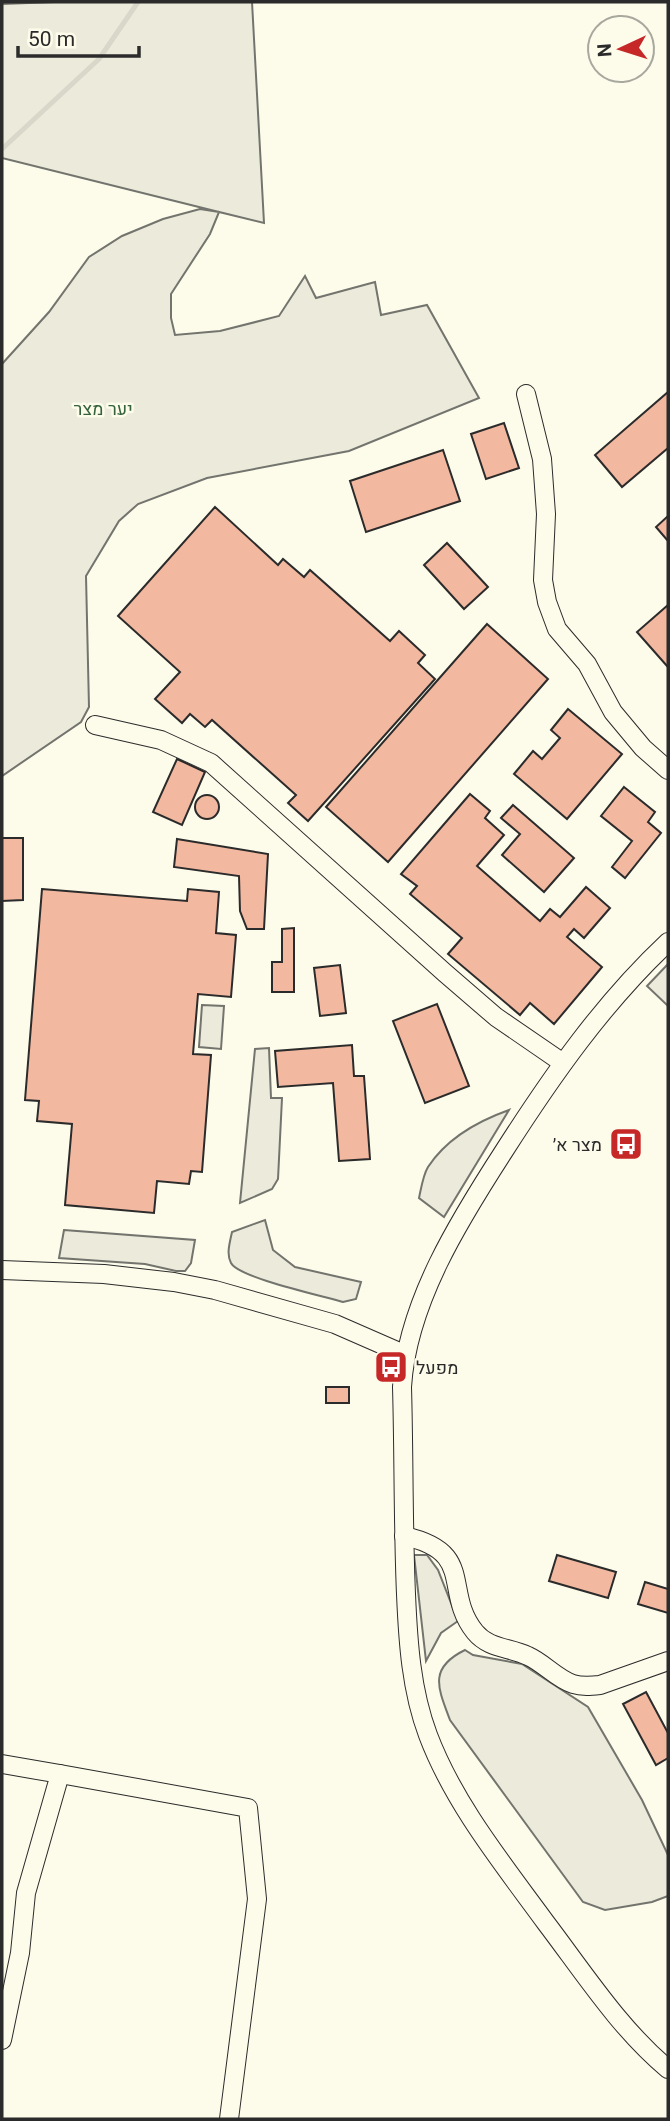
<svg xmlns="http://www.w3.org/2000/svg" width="670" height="2121" font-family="Roboto,Heebo,sans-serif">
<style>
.green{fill:#ecebdb;stroke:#74746e;stroke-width:2}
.parking{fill:#eceadb;stroke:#74746e;stroke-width:2}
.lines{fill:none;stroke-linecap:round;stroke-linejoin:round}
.stream{stroke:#d8d7c9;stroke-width:5}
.building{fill:#f2b8a0;stroke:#2b2b2b;stroke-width:2}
.minor-casing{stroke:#2b2b2b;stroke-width:20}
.minor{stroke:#fdfbea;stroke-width:18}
.labels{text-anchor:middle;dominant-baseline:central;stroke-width:5;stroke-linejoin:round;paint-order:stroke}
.park-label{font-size:18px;fill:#34623c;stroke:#fdfbea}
.poi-label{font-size:18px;fill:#2b2b2b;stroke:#fdfbea;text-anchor:end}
</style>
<rect width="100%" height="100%" fill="#fdfbea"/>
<!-- green -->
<g class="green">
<polygon points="55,2 252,2 264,223 219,212 210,234 171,294 171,318 175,335 220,331 279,316 305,276 316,298 375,282 381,315 427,305 479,398 349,451 207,478 138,504 119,521 86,576 89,707 81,722 2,776 2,364 49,312 89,257 122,236 163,219 200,209 219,212 2,158 2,4"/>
<polygon points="202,1005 224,1006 221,1049 199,1047"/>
<polygon points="269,1048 271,1098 282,1098 278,1179 272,1189 240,1203 255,1049"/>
<path d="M509,1110L444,1217L419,1198C421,1189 423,1175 428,1167C447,1138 478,1121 509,1110Z"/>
<path d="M265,1220L273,1250L295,1267L361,1282L356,1299L343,1302C323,1296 239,1278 231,1263C226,1254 230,1242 232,1232Z"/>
<polygon points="64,1230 195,1240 191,1263 185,1271 176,1271 145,1264 59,1258"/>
<polygon points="414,1555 427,1555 438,1570 458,1621 441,1633 426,1661"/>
<path d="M465,1650L473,1655L522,1664L588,1707L642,1800L668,1855V1896L652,1902L605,1910L583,1902L450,1720C438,1688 428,1668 465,1650Z"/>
</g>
<!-- parking -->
<polygon class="parking" points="668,964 668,1006 647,986"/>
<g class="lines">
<!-- stream -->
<polyline class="stream" points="2,149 99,59 138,2"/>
</g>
<!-- building -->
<g class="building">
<polygon points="668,392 668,448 622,487 595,455"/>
<polygon points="504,423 519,468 486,479 471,434"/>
<polygon points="443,450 460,501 366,532 350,481"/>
<polygon points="215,507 278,565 283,559 304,577 310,570 390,641 399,631 425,655 418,663 435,679 308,821 288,803 296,795 212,720 205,727 190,714 182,723 155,699 180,672 118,616"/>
<polygon points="668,516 668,541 656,527"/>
<polygon points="447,543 488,587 464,609 424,565"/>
<polygon points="668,605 668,665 667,666 637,632"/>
<polygon points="487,624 548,679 388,862 326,807"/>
<polygon points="568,709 622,754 567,819 514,774 533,751 542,759 560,738 551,730"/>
<polygon points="177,759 205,772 182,825 153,812"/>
<polygon points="624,787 655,812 648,822 661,833 625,878 612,867 632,841 601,816"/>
<polygon points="470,794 490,811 485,818 504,835 477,866 540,921 550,909 560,917 586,887 610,908 584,938 574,929 567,937 602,967 554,1024 530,1003 520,1015 448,954 462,938 410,894 417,886 401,874"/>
<circle cx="207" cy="807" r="12"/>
<polygon points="513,805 574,858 544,892 502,855 520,834 501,818"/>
<polygon points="2,838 23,838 23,900 2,901"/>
<polygon points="177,839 268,854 264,929 247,929 240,911 239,876 174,867"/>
<polygon points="42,889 187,901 188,889 219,892 216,933 236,935 231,997 198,994 193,1054 211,1055 202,1172 191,1171 189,1184 157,1181 154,1213 65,1205 72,1124 37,1121 39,1101 25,1100"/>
<polygon points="294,928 294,992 272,992 272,962 282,962 282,929"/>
<polygon points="340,965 346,1013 320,1016 314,968"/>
<polygon points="437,1004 469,1086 425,1103 393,1021"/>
<polygon points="352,1045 354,1076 364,1076 370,1159 339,1161 333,1083 278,1087 275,1051"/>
<rect x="326" y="1387" width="23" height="16"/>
<polygon points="557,1555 616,1572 608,1598 549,1581"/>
<polygon points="645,1582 668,1589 668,1613 638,1604"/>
<polygon points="646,1692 668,1733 668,1758 656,1765 623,1704"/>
</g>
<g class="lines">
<defs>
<g id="minor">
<polyline points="526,394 542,459 546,514 543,580 547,602 557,629 587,664 613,712 643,748 668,770"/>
<polyline points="95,725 161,740 211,763 445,973 496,1017 563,1063"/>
<path d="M668,942C603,1003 552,1076 504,1151C460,1219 407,1303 402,1387C404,1456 403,1525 406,1594C408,1641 411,1690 428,1735C454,1804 503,1864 546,1923C584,1973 620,2029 668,2069"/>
<polyline points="2,1270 104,1274 174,1282 215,1290 335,1324 406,1355"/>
<path d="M404,1536C477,1552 442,1591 475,1632C489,1649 509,1647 528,1656C544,1663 557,1679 573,1684C582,1687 591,1686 600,1685L668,1661"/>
<polyline points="2,1764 60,1774 26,1893 20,1953 2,2040"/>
<polyline points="60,1774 248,1808 257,1899 229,2119"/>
</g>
</defs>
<!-- minor casing -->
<use href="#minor" class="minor-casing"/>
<!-- minor -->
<use href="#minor" class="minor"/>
</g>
<!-- icons -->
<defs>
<symbol id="bus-square" viewBox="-11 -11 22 22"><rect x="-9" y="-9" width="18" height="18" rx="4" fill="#c62828" stroke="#fdfbea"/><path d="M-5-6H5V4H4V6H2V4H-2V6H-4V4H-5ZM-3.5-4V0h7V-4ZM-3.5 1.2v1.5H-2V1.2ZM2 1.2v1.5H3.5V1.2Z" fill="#fff"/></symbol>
</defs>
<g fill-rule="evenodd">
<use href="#bus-square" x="607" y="1125" width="38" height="38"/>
<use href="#bus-square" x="372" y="1348" width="38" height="38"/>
</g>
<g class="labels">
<!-- park labels -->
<g class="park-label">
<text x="103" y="408">יער מצר</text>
</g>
<!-- poi labels -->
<g class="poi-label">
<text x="602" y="1144">מצר א׳</text>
<text x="416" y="1367" text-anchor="start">מפעל</text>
</g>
</g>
<!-- border -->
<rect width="670" height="2121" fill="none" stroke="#2b2b2b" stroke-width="7"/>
<!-- north arrow -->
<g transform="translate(621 49) rotate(266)"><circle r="33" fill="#fdfbea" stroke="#a9a89e" stroke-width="2"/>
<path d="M0-5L12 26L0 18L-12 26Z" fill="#c62828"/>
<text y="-10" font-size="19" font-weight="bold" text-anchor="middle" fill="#2b2b2b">N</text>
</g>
<!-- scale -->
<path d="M18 46v10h121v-10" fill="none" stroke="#2b2b2b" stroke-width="3.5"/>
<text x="28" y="46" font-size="21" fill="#2b2b2b" stroke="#fdfbea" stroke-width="5" paint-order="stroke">50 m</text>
</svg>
